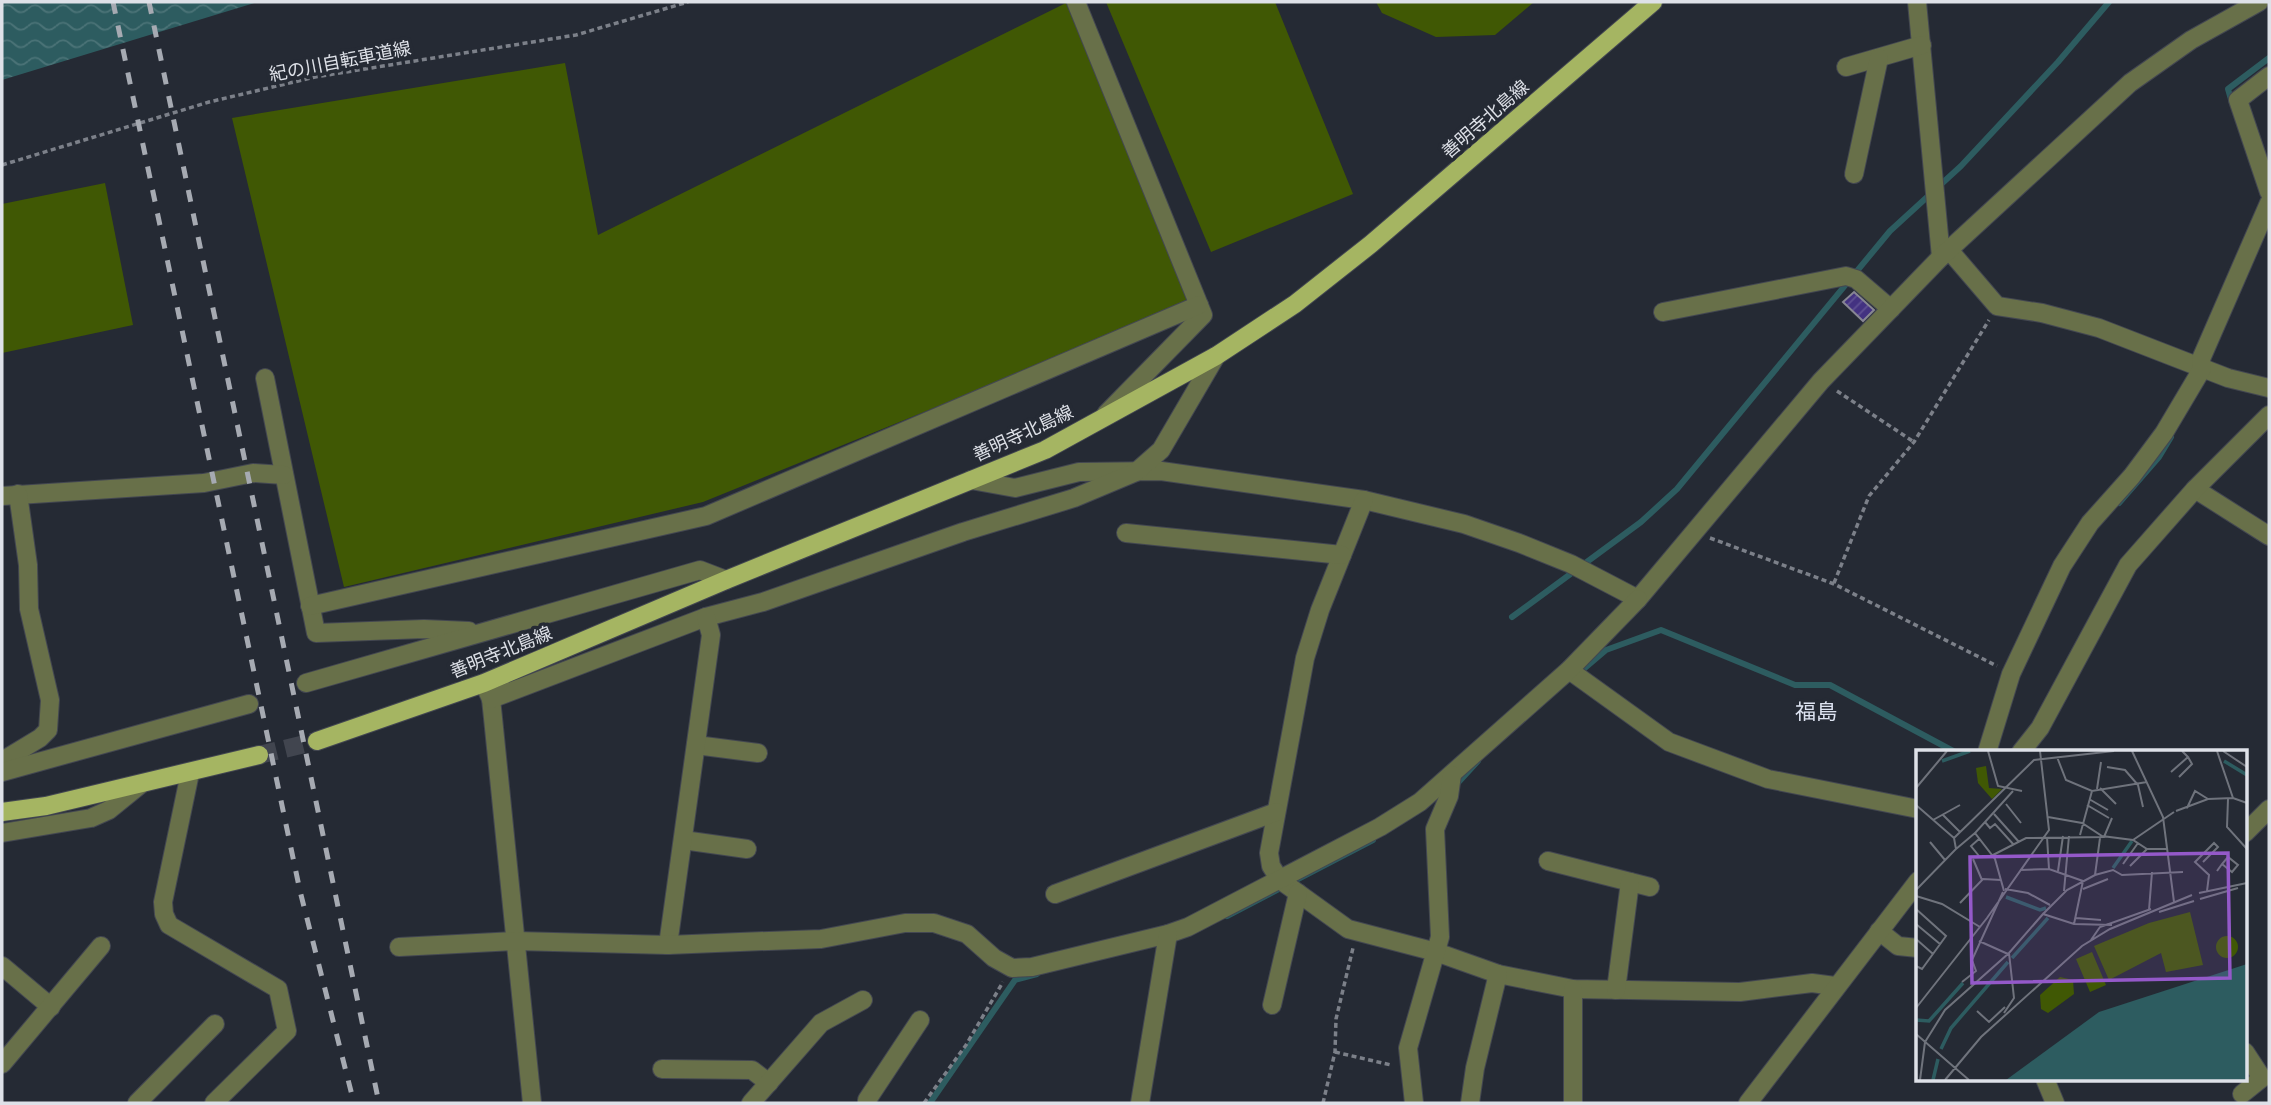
<svg xmlns="http://www.w3.org/2000/svg" width="2271" height="1105" font-family="Quicksand,'Noto Sans JP',sans-serif">
<style>
.green{fill:#405804}
.water{fill:url(#water-waves)}
.lines{fill:none;stroke-linecap:round;stroke-linejoin:round}
.stream{stroke:#2d5c60;stroke-width:6}
.building{fill:url(#building-hatch);stroke:#878693;stroke-width:2}
.major-tunnel{stroke:#41454f;stroke-width:18;stroke-dasharray:18 9;stroke-linecap:butt}
.minor-casing{stroke:#434751;stroke-width:20}
.major-casing{stroke:#434751;stroke-width:20}
.path{stroke:#7c8089;stroke-width:3.5;stroke-dasharray:5 3.5;stroke-linecap:butt}
.minor{stroke:#687049;stroke-width:18}
.major{stroke:#a5b562;stroke-width:18}
.rail{stroke:#a6aab2;stroke-width:5;stroke-dasharray:12 12;stroke-linecap:butt}
.labels{text-anchor:middle;dominant-baseline:central;stroke-width:7;stroke-linejoin:round;paint-order:stroke}
.street-label{font-size:18px;fill:#dee1e8;stroke:#252a34}
.quarter-label{font-size:21px;fill:#dde3f1;stroke:#252a34}
.inset-river{fill:none;stroke:#2d5c60;stroke-width:3.5}
.inset-road{fill:none;stroke:#6f737c;stroke-width:2}
.view{fill:#9459c9;fill-opacity:0.15;stroke:#9459c9;stroke-width:3.5}
.inset-edge{fill:none;stroke:#dee1e8;stroke-width:3.5}
</style>
<defs>
<pattern id="water-waves" width="16" height="10" patternUnits="userSpaceOnUse" patternTransform="scale(1.75)"><rect width="16" height="10" fill="#2d5c60"/><path d="M0 5q4-4 8 0t8 0" fill="none" stroke="#4b7377"/></pattern>
<pattern id="building-hatch" width="6" height="6" patternUnits="userSpaceOnUse" patternTransform="scale(1.75)"><rect width="6" height="6" fill="#433281"/><path d="M-1 1l2-2M0 6l6-6M5 7l2-2" fill="none" stroke="#5e4f93"/></pattern>
</defs>
<rect width="100%" height="100%" fill="#252a34"/>
<!-- green -->
<g class="green">
<polygon points="1106,2 1275,2 1353,194 1211,252"/>
<polygon points="1376,2 1534,2 1495,35 1436,37 1382,13"/>
<polygon points="1066,3 1192,303 703,502 344,587 232,118 565,63 598,235"/>
<polygon points="105,183 133,325 2,353 2,204"/>
</g>
<!-- water -->
<polygon class="water" points="2,2 258,2 2,80"/>
<g class="lines">
<!-- stream -->
<g class="stream">
<polyline points="2232,103 2228,89 2269,58"/>
<polyline points="2119,503 2159,457 2171,437"/>
<polyline points="1512,617 1641,522 1677,489 1890,231 1961,166 2058,62 2109,2"/>
<polyline points="1579,673 1606,650 1661,630 1795,685 1830,685 1955,752"/>
<polyline points="1455,786 1478,761"/>
<polyline points="1227,916 1373,840"/>
<polyline points="930,1103 1015,980 1037,974"/>
</g>
</g>
<!-- building -->
<polygon class="building" points="1854,292 1874,310 1863,321 1843,302"/>
<g class="lines">
<!-- major-tunnel -->
<polyline class="major-tunnel" points="259,755 317,741"/>
<defs>
<g id="minor">
<polyline points="1076,2 1203,315 1106,414"/>
<polyline points="1917,2 1941,257"/>
<polyline points="1846,67 1922,45"/>
<polyline points="2269,76 2238,100 2269,192"/>
<polyline points="1854,174 1879,58"/>
<polyline points="1949,250 1997,306 2042,313 2099,328 2228,378 2269,388"/>
<polyline points="1663,312 1846,276 1856,279 1891,309"/>
<polyline points="265,378 316,633 424,629 469,631"/>
<polyline points="971,480 1015,488 1079,472 1161,471 1364,500 1464,524 1519,543 1571,564 1638,599 1821,381 1941,257 2130,83 2191,40 2259,2"/>
<polyline points="2195,489 2269,536"/>
<polyline points="2,496 204,483 253,473 284,475"/>
<polyline points="1364,500 1320,610 1305,658 1269,853 1271,866 1280,880 1348,929 1436,952 1498,974 1573,989 1740,992 1812,983 1835,986"/>
<polyline points="1126,533 1342,555"/>
<polyline points="310,606 706,516 1199,305"/>
<polyline points="1569,670 1669,742 1768,779 1918,809"/>
<polyline points="306,683 700,570 726,580"/>
<polyline points="487,690 491,699 493,718 532,1103"/>
<polyline points="491,699 706,617 763,602 963,532 1074,498 1136,472 1161,450 1216,356"/>
<polyline points="696,745 758,753"/>
<polyline points="1987,752 2011,674 2062,566 2090,523 2132,476 2164,433 2202,369 2201,359 2269,203"/>
<polyline points="2021,752 2040,728 2128,565 2195,489 2269,415"/>
<polyline points="2,761 40,738 48,730 50,700 29,609 28,565 18,494"/>
<polyline points="2,772 249,704"/>
<polyline points="190,773 163,902 164,914 169,925 278,989 287,1031 214,1103"/>
<polyline points="2,833 91,818 109,810 141,784"/>
<polyline points="2245,833 2269,809"/>
<polyline points="683,840 747,849"/>
<polyline points="1548,861 1650,887"/>
<polyline points="1055,894 1276,812"/>
<polyline points="1879,931 1898,946 1918,948"/>
<polyline points="668,945 711,635 706,617"/>
<polyline points="399,947 516,941 668,945 740,942 821,939 905,923 934,923 967,934 994,958 1012,968 1032,967 1168,934 1188,927 1380,827 1420,802 1569,670 1638,599"/>
<polyline points="2,966 51,1007"/>
<polyline points="1616,990 1630,882"/>
<polyline points="1272,1005 1298,893"/>
<polyline points="2,1064 101,946"/>
<polyline points="662,1069 752,1070 769,1083"/>
<polyline points="2045,1079 2055,1103"/>
<polyline points="2242,1094 2262,1078 2245,1052"/>
<polyline points="137,1103 215,1024"/>
<polyline points="751,1103 821,1023 863,1000"/>
<polyline points="867,1103 867,1100 920,1020"/>
<polyline points="1140,1103 1168,934"/>
<polyline points="1414,1103 1408,1048 1440,937 1435,829 1449,796 1452,775"/>
<polyline points="1470,1103 1475,1068 1498,974"/>
<polyline points="1573,1103 1573,989"/>
<polyline points="1748,1103 1918,881"/>
</g>
<g id="major">
<polyline points="317,741 484,683 726,580 1045,450 1216,356 1295,304 1371,244 1653,2"/>
<polyline points="2,812 46,806 259,755"/>
</g>
</defs>
<!-- minor casing -->
<use href="#minor" class="minor-casing"/>
<!-- major casing -->
<use href="#major" class="major-casing"/>
<!-- path -->
<g class="path">
<polyline points="2,165 209,102 315,77 576,35 688,2"/>
<polyline points="1837,391 1914,442"/>
<polyline points="1710,538 1834,584 1997,666"/>
<polyline points="1834,583 1869,496 1914,442 1989,320"/>
<polyline points="1335,1052 1391,1065"/>
<polyline points="924,1103 966,1045 1003,982"/>
<polyline points="1323,1103 1335,1052 1336,1019 1353,948"/>
</g>
<!-- minor -->
<use href="#minor" class="minor"/>
<!-- major -->
<use href="#major" class="major"/>
<!-- rail -->
<g class="rail">
<polyline points="113,2 300,891 354,1103"/>
<polyline points="149,2 379,1103"/>
</g>
</g>
<g class="labels">
<!-- street labels -->
<g class="street-label">
<text transform="translate(340 61) rotate(-11)">紀の川自転車道線</text>
<text transform="translate(1485 119) rotate(-41)">善明寺北島線</text>
<text transform="translate(1023 433) rotate(-25)">善明寺北島線</text>
<text transform="translate(501 652) rotate(-22)">善明寺北島線</text>
</g>
<!-- quarter labels -->
<g class="quarter-label">
<text x="1816" y="711">福島</text>
</g>
</g>
<!-- overview -->
<g transform="translate(1916 750)">
<rect width="331" height="331" fill="#252a34"/>
<path d="M70,16L73,38L86,39L76,49L62,33L60,18ZM274,162L287,215L250,222L245,203L193,230L178,196L233,173ZM300 197a11 11 0 1 1 22 0a11 11 0 1 1-22 0ZM176,202L190,235L174,242L160,209ZM144,227L157,230L158,244L132,263L125,259L124,245Z" fill="#405804"/>
<path d="M331,214V330H90L183,262Z" fill="#2d5c60"/>
<path class="inset-river" d="M26,11L54,1M308,11L331,25M197,118L216,91M90,147L124,160L130,158M96,208L132,168M0,270L13,271L47,233M25,299L35,278L92,212M17,330L22,309"/>
<path class="inset-road" d="M72,1L82,36L106,41M216,1L247,67L258,152M301,1L317,48M307,1L331,17M141,7L150,30L176,41L231,32M191,17L209,20L222,35L227,57M255,22L272,7L266,1M263,27L276,14L272,7M0,38L31,1M184,38L200,54M181,39L185,12M173,49L192,60M312,49L311,77L331,99M90,54L105,73M0,55L38,88L40,99L0,140M171,55L193,68M271,58L279,41L292,49M260,61L292,49L317,48L331,53M78,64L103,92M27,65L44,82M132,67L166,73L186,86L217,90L231,99H251M17,70L44,55M69,72L74,78L79,74L98,95M164,85L176,41M131,87L133,119M38,88L118,10L198,1M63,89L55,96L63,106M217,90L258,62M14,92L29,110M40,99L59,83M77,105L110,88L188,87L196,68M57,109L66,130M287,112L302,97L298,93L279,112L293,125L291,141M207,114L222,93M214,116L231,99M104,120L133,119L167,131M142,121L147,86M301,121L306,114L312,107L322,115L316,122L306,114M179,125L184,88M89,139L112,143L134,155M167,139L192,129M88,141L79,109L59,83L97,41M148,141L153,86M283,143L331,133M0,146L26,154L64,177M284,149L322,138M44,153L67,129L85,130M0,159L30,186L6,219L0,216M233,160L236,122M243,162L278,151M127,164L151,140L179,125L197,120L206,125L267,122M160,168L185,170M0,174L24,194M158,174L167,131M0,189L17,204M175,190L184,177L235,159M63,191L92,204M46,232L60,221L56,210L87,142M0,258L71,168L133,80L124,1M61,261L73,272L89,257M88,263L98,248L93,203M0,284L53,330M4,330L9,292L29,260L93,203L127,164L158,174L196,175M29,330L65,287L166,196L194,179L276,145"/>
<path class="view" d="M312,103L314,228L56,233L54,107Z"/>
<rect width="331" height="331" class="inset-edge"/>
</g>
<!-- border -->
<rect width="2271" height="1105" fill="none" stroke="#dee1e8" stroke-width="7"/>
</svg>
